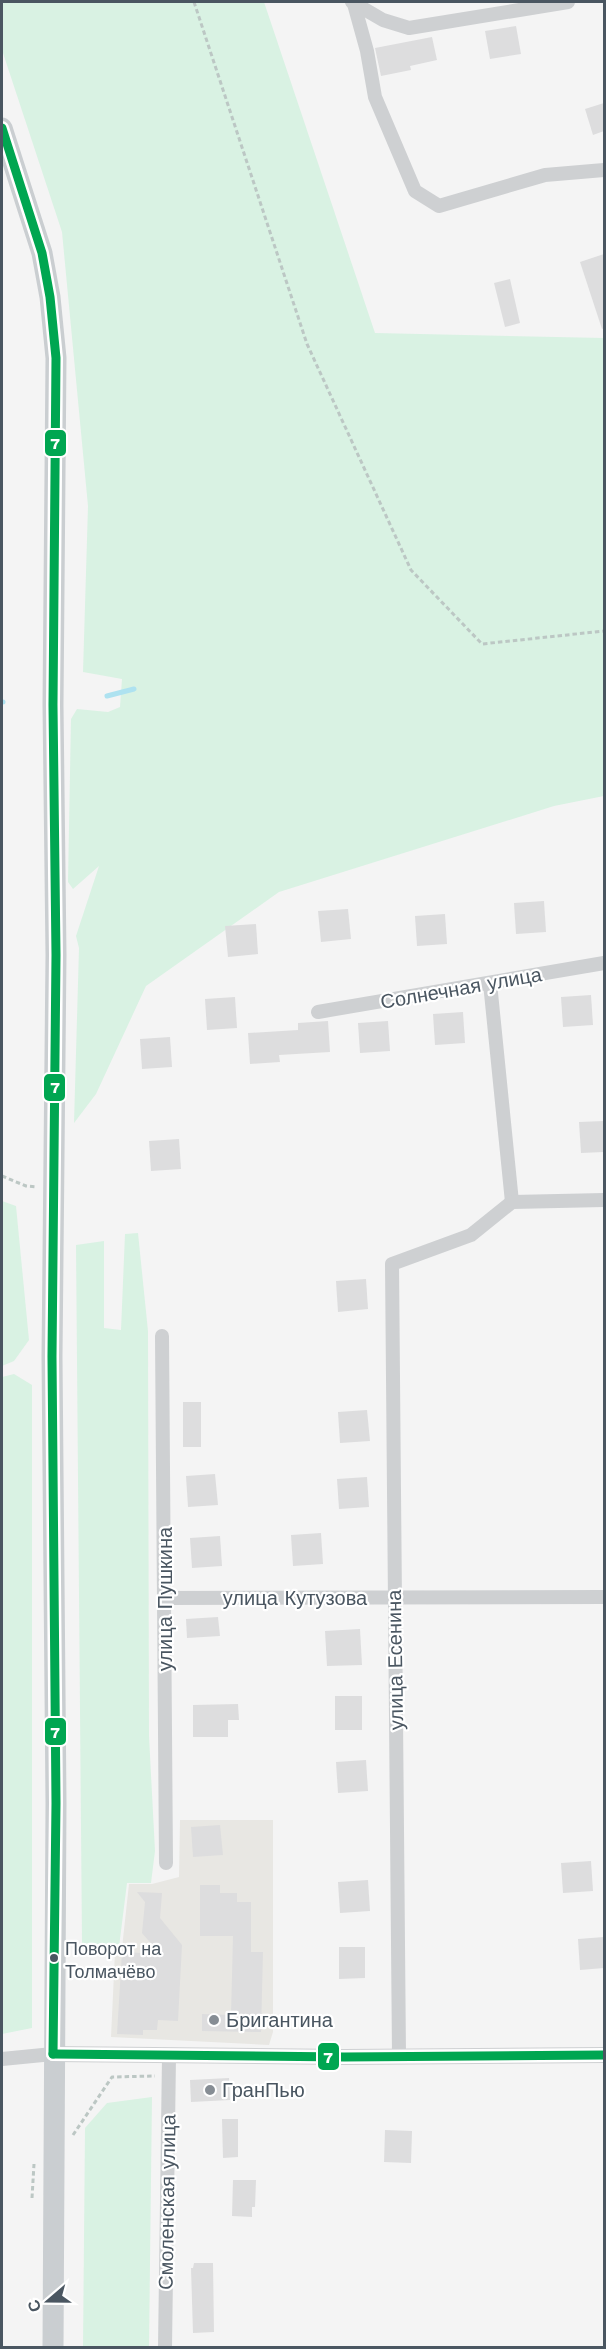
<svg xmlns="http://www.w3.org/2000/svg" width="606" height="2349" font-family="'Work Sans',sans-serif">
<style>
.commercial{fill:#e8e7e3}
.green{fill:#d9f2e3}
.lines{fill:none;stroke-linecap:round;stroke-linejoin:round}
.stream{stroke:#aee2f0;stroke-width:5}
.building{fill:#ddddde}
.path{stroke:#bcc7c4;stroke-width:3;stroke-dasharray:4.5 3;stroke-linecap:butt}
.minor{stroke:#ced0d2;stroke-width:14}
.tertiary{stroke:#ced0d2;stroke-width:16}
.primary{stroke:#caced1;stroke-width:21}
.bus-1-casing{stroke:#fff;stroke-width:14}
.bus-1{stroke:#00a651;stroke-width:9}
.bus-dot{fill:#4a5661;stroke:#fff;stroke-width:2}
.poi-dot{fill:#868d94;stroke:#fff;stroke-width:2}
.labels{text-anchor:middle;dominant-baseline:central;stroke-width:4.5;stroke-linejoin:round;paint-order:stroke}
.bus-label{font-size:18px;fill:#4a5661;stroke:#fff;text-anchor:start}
.street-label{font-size:20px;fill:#4a5661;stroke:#fff}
.poi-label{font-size:20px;fill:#4a5661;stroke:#fff;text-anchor:start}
.line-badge{stroke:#fff;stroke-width:2}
.badge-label{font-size:16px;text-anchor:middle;font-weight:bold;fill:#fff}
</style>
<rect width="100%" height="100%" fill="#f4f4f4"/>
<!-- commercial -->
<polygon class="commercial" points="180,1820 273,1820 273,2032 269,2045 111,2037 115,1952 122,1948 129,1884 152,1884 179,1877"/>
<!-- green -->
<g class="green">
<polygon points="2,2 264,2 375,333 604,338 604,796 554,806 279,892 146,986 96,1094 74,1123 79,948 76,936 99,866 73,889 68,882 71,719 77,709 108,712 120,707 122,679 83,672 88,506 62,232 2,50"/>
<polygon points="2,1201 16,1206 29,1340 14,1361 2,1366"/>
<polygon points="138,1233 148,1331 149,1736 155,1851 151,1883 127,1883 119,1947 82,1943 76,1245 104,1241 104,1328 121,1330 125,1234"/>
<polygon points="14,1374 32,1385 32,2028 2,2034 2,1377"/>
<polygon points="152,2097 149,2347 83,2347 85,2128 107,2103"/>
</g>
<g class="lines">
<!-- stream -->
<g class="stream">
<polyline points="107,696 134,689"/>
<polyline points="2,702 3,702"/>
</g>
</g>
<!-- building -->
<g class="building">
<polygon points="516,26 521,54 490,59 485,31"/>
<polygon points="432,37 437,60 410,66 411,70 381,76 375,48"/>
<polygon points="604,103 604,131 593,135 585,109"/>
<polygon points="604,254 604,328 602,329 580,262"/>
<polygon points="510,279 520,323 505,327 494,283"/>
<polygon points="544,901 546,932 516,934 514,903"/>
<polygon points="348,909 351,939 321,942 318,911"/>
<polygon points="445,914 447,944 417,946 415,916"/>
<polygon points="256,924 258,954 228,957 225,926"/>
<polygon points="591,995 593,1025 563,1027 561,997"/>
<polygon points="235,997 237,1028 207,1030 205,999"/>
<polygon points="463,1012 465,1043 435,1045 433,1014"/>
<polygon points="328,1021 330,1052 279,1055 280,1062 250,1064 248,1033 298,1030 298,1023"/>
<polygon points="388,1021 390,1051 360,1053 358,1023"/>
<polygon points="170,1037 172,1067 142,1069 140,1039"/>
<polygon points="604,1121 604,1152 581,1153 579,1122"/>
<polygon points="179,1139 181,1169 151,1171 149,1141"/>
<polygon points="366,1279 368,1309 338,1312 336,1281"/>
<rect x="183" y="1402" width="18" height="45"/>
<polygon points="367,1410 370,1441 340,1443 338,1412"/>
<polygon points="215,1474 218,1505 188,1507 186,1476"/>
<polygon points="367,1477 369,1507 339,1509 337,1479"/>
<polygon points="321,1533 323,1564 293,1566 291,1535"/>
<polygon points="220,1536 222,1566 192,1568 190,1538"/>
<polygon points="218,1617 220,1636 187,1638 186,1619"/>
<polygon points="360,1629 362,1665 327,1666 325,1631"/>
<rect x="335" y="1696" width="27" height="34"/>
<polygon points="238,1704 239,1720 228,1720 228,1737 193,1737 193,1705"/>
<polygon points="366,1760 368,1791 338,1793 336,1762"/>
<polygon points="220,1825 223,1855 193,1857 191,1827"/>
<polygon points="591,1861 593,1891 563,1893 561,1863"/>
<polygon points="368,1880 370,1911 340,1913 338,1882"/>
<polygon points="200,1885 220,1885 220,1893 237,1893 237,1902 251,1902 251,1952 263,1952 261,2032 202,2031 202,2014 231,2015 233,1936 200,1936"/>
<polygon points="137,1892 162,1893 160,1918 182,1945 178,2021 158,2020 157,2030 143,2030 143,2035 117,2034 122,1952 160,1954 142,1933 145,1902"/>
<polygon points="604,1937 604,1968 580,1970 578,1939"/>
<polygon points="339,1947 365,1947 365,1978 339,1979"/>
<polygon points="229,2078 230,2100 191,2102 190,2080"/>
<polygon points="222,2119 238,2119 238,2157 223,2158"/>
<polygon points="385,2130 412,2131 411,2163 384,2162"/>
<polygon points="233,2180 256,2180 255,2207 252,2207 252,2217 232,2216"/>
<polygon points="194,2263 213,2263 214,2332 193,2333 191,2268 193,2268"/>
</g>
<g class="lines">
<!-- path -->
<g class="path">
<polyline points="194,2 307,344 411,570 482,644 604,631"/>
<polyline points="2,1176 26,1186 37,1187"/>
<polyline points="73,2135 112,2077 155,2076"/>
<polyline points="32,2198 34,2164"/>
</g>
<!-- minor -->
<g class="minor">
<polyline points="352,2 383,20 409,28 568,2"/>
<polyline points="354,4 367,51 375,97 415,191 439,206 545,175 604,170"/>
<polyline points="490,983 512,1202"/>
<polyline points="318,1012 604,963"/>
<polyline points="162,1336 166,1863"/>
<polyline points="166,1598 604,1597"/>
<polyline points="399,2056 392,1264 471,1235 512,1202 604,1200"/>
<polyline points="2,2059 53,2054"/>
<polyline points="165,2348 169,2056"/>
</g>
<!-- tertiary -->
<polyline class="tertiary" points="53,2054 344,2057 604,2055"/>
<!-- primary -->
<polyline class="primary" points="2,128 42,253 50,297 56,358 53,705 56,955 52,1357 56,1803 53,2348"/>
<defs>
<g id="bus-1">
<polyline points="2,128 42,253 50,297 56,358 53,705 56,955 52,1357 56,1803 53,2054"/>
<polyline points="53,2054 344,2057 604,2055"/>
</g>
</defs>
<!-- bus-1 casing -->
<use href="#bus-1" class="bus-1-casing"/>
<!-- bus-1 -->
<use href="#bus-1" class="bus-1"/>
</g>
<!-- markers -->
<circle class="bus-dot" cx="54" cy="1958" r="5"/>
<g class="poi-dot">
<circle cx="214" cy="2020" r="6"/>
<circle cx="210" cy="2090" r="6"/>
</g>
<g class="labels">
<!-- bus labels -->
<g class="bus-label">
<text x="65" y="1948">Поворот на<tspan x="65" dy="23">Толмачёво</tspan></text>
</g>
<!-- street labels -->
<g class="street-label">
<text transform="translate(461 988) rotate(-10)">Солнечная улица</text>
<text x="295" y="1598">улица Кутузова</text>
<text transform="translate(165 1599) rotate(-90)">улица Пушкина</text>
<text transform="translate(395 1660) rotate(-91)">улица Есенина</text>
<text transform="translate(167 2202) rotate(-89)">Смоленская улица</text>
</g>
<!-- poi labels -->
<g class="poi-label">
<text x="226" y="2020">Бригантина</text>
<text x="222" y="2090">ГранПью</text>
</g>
</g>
<g class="line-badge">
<rect x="44" y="429" width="23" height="28" rx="6" fill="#00a651"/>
<rect x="43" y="1073" width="23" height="29" rx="6" fill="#00a651"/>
<rect x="44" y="1717" width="23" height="29" rx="6" fill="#00a651"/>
<rect x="317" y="2042" width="23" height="29" rx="6" fill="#00a651"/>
</g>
<g class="badge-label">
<text x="55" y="449">7</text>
<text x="55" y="1093">7</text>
<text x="55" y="1738">7</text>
<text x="328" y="2063">7</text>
</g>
<!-- border -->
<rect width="606" height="2349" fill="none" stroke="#4a5661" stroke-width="6"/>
<!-- north arrow -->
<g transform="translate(48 2301) rotate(250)" stroke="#ffffff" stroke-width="4.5" paint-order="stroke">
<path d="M0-4.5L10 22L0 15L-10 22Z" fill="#4a5661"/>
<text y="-9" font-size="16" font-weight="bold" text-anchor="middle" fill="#4a5661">С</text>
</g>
</svg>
